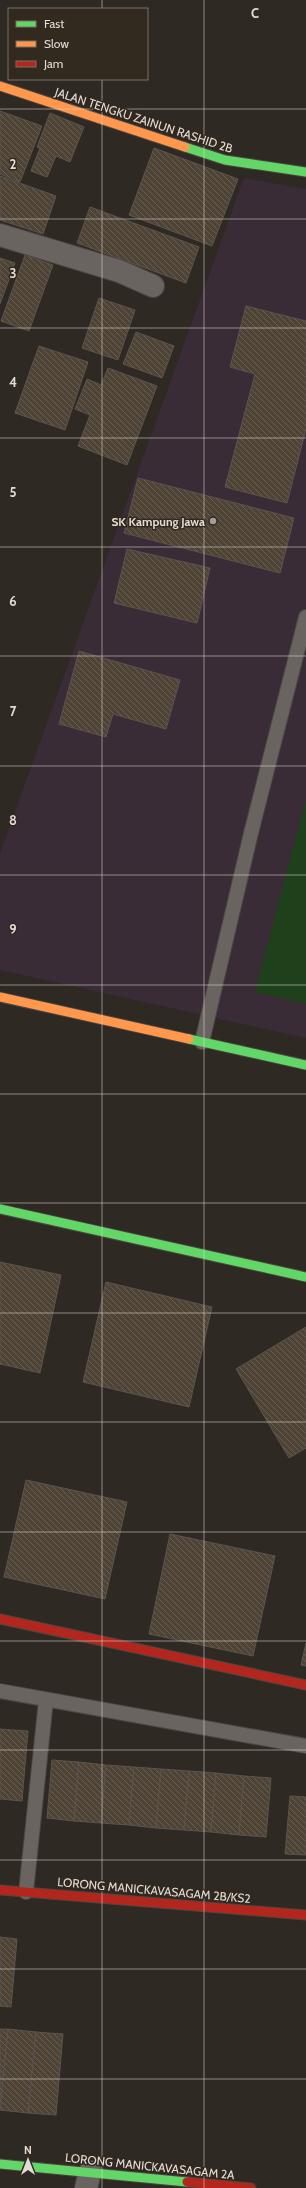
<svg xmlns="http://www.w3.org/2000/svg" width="306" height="2188" font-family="Cabin,sans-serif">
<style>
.education{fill:#392c37}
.grass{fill:#1e401a}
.building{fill:url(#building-back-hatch);stroke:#595550}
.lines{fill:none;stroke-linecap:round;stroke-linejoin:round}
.lane-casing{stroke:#4b4641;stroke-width:16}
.street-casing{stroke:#4b4641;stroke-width:24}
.fast-casing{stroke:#4b4641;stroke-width:11}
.slow-casing{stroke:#4b4641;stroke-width:11}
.jam-casing{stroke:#4b4641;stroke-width:11}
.lane{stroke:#69645f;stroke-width:14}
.street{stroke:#69645f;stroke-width:22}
.fast{stroke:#63d668;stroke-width:9}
.slow{stroke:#ff974d;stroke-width:9}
.jam{stroke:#b3261e;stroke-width:9}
.grid{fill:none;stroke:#e3dcd6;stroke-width:1;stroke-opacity:0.55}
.poi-dot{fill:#a49d97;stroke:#32291f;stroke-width:1.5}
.labels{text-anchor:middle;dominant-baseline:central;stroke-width:3;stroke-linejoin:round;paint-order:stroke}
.street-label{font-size:12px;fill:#e3dcd6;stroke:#32291f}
.poi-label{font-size:12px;font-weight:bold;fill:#e3dcd6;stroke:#32291f;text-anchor:end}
.grid-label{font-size:13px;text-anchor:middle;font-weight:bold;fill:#e3dcd6;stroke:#32291f;stroke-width:3;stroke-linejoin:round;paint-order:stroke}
</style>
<defs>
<pattern id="building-back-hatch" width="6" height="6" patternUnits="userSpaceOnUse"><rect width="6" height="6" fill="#4e4335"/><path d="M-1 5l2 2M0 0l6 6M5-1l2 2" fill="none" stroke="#675e52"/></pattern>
</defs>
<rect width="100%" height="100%" fill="#2e2923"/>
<!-- education -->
<polygon class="education" points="244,178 306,189 306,1038 0,970 0,853"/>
<!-- grass -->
<polygon class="grass" points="306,799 306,1004 255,992"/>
<!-- building -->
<g class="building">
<polygon points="0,111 42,126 20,182 0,174"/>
<polygon points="50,113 84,127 70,162 56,156 47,177 31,171 40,148 37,147"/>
<polygon points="154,148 238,179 212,246 129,215"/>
<polygon points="0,176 56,196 43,234 0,220"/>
<polygon points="90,207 199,247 186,283 77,243"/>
<polygon points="25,255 53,265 29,331 1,321"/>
<polygon points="0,258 15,263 0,304"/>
<polygon points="99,298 135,310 118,360 82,348"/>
<polygon points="246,306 306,321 306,429 287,503 225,487 255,374 230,367"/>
<polygon points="136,332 174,346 162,378 123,364"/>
<polygon points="39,346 88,362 65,430 15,413"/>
<polygon points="108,368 157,386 127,465 78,446 90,415 75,409 87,379 101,385"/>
<polygon points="138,478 294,518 280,573 124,533"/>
<polygon points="127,549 210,568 197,623 114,603"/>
<polygon points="79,651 180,680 166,729 113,714 106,737 59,724"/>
<polygon points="0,1262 61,1275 40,1373 0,1364"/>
<polygon points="106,1282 212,1307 189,1407 83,1382"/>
<polygon points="306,1327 306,1448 289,1458 236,1369"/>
<polygon points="26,1480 127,1502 105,1599 4,1577"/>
<polygon points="170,1534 275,1556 253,1656 149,1634"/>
<polygon points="306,1643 306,1666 301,1665"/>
<polygon points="0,1729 28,1731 22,1801 0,1799"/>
<polygon points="52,1760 79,1762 74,1821 47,1818"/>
<polygon points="79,1762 106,1765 101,1823 74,1821"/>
<polygon points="106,1765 134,1767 129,1825 101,1823"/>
<polygon points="134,1767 161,1769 156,1828 129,1825"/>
<polygon points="161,1769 189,1771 184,1830 156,1828"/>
<polygon points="189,1771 216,1773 211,1832 184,1830"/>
<polygon points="216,1773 244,1776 239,1835 211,1832"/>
<polygon points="244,1776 271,1778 266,1837 239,1835"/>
<polygon points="290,1796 306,1797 306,1855 285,1854"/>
<polygon points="0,1937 17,1939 11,2007 0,2006"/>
<polygon points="0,2029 8,2029 0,2110"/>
<polygon points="8,2029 36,2032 28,2113 0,2110"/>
<polygon points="36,2032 63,2034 56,2115 28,2113"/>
</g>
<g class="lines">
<defs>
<g id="lane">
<polyline points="202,1042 251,833 306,617"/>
<polyline points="0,1691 306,1746"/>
<polyline points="26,1892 46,1700"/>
</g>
<g id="street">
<polyline points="0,235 119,271 153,286"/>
<polyline points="86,2188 90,2172"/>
</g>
<g id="fast">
<polyline points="185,147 225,160 306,172"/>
<polyline points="189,1039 306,1065"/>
<polyline points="0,1209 306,1277"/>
<polyline points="0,2164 187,2182"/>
</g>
<g id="slow">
<polyline points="0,86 185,147"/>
<polyline points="0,997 189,1039"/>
</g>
<g id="jam">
<polyline points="0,1619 306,1685"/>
<polyline points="0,1890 306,1915"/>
<polyline points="187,2182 251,2188"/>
</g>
</defs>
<!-- lane casing -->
<use href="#lane" class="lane-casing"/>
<!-- street casing -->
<use href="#street" class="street-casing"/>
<!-- fast casing -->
<use href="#fast" class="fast-casing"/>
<!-- slow casing -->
<use href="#slow" class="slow-casing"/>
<!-- jam casing -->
<use href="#jam" class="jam-casing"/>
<!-- lane -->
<use href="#lane" class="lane"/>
<!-- street -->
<use href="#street" class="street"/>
<!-- fast -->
<use href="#fast" class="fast"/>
<!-- slow -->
<use href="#slow" class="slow"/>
<!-- jam -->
<use href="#jam" class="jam"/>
</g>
<!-- grid -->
<path class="grid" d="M102,0V9M204,0V2188M102,79V2188M0,109H306M0,219H306M0,328H306M0,438H306M0,547H306M0,656H306M0,766H306M0,875H306M0,985H306M0,1094H306M0,1203H306M0,1313H306M0,1422H306M0,1532H306M0,1641H306M0,1750H306M0,1860H306M0,1969H306M0,2079H306"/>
<!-- markers -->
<circle class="poi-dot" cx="213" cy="521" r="4"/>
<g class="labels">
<!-- street labels -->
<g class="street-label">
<text transform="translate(144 120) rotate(18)">JALAN TENGKU ZAINUN RASHID 2B</text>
<text transform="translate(154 1890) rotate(5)">LORONG MANICKAVASAGAM 2B/KS2</text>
<text transform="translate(150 2166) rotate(6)">LORONG MANICKAVASAGAM 2A</text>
</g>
<!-- poi labels -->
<g class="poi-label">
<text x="205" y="521">SK Kampung Jawa</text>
</g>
</g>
<g class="grid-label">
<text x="255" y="18">C</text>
<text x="13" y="169">2</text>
<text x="13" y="278">3</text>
<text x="13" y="387">4</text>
<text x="13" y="497">5</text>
<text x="13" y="606">6</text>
<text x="13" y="716">7</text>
<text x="13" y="825">8</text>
<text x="13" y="934">9</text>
</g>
<!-- legend -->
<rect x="8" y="8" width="140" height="72" fill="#32291f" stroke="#797168"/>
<rect x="16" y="21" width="20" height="6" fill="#63d668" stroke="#797168"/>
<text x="44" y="28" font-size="12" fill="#e3dcd6">Fast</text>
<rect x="16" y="41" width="20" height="6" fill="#ff974d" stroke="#797168"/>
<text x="44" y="48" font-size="12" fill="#e3dcd6">Slow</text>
<rect x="16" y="61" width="20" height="6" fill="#b3261e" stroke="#797168"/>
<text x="44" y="68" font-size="12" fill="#e3dcd6">Jam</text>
<!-- north arrow -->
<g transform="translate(28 2160)" stroke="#32291f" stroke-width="3" paint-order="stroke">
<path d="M0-3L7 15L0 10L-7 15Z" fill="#e3dcd6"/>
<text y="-6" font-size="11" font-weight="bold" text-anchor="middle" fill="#e3dcd6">N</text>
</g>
</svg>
